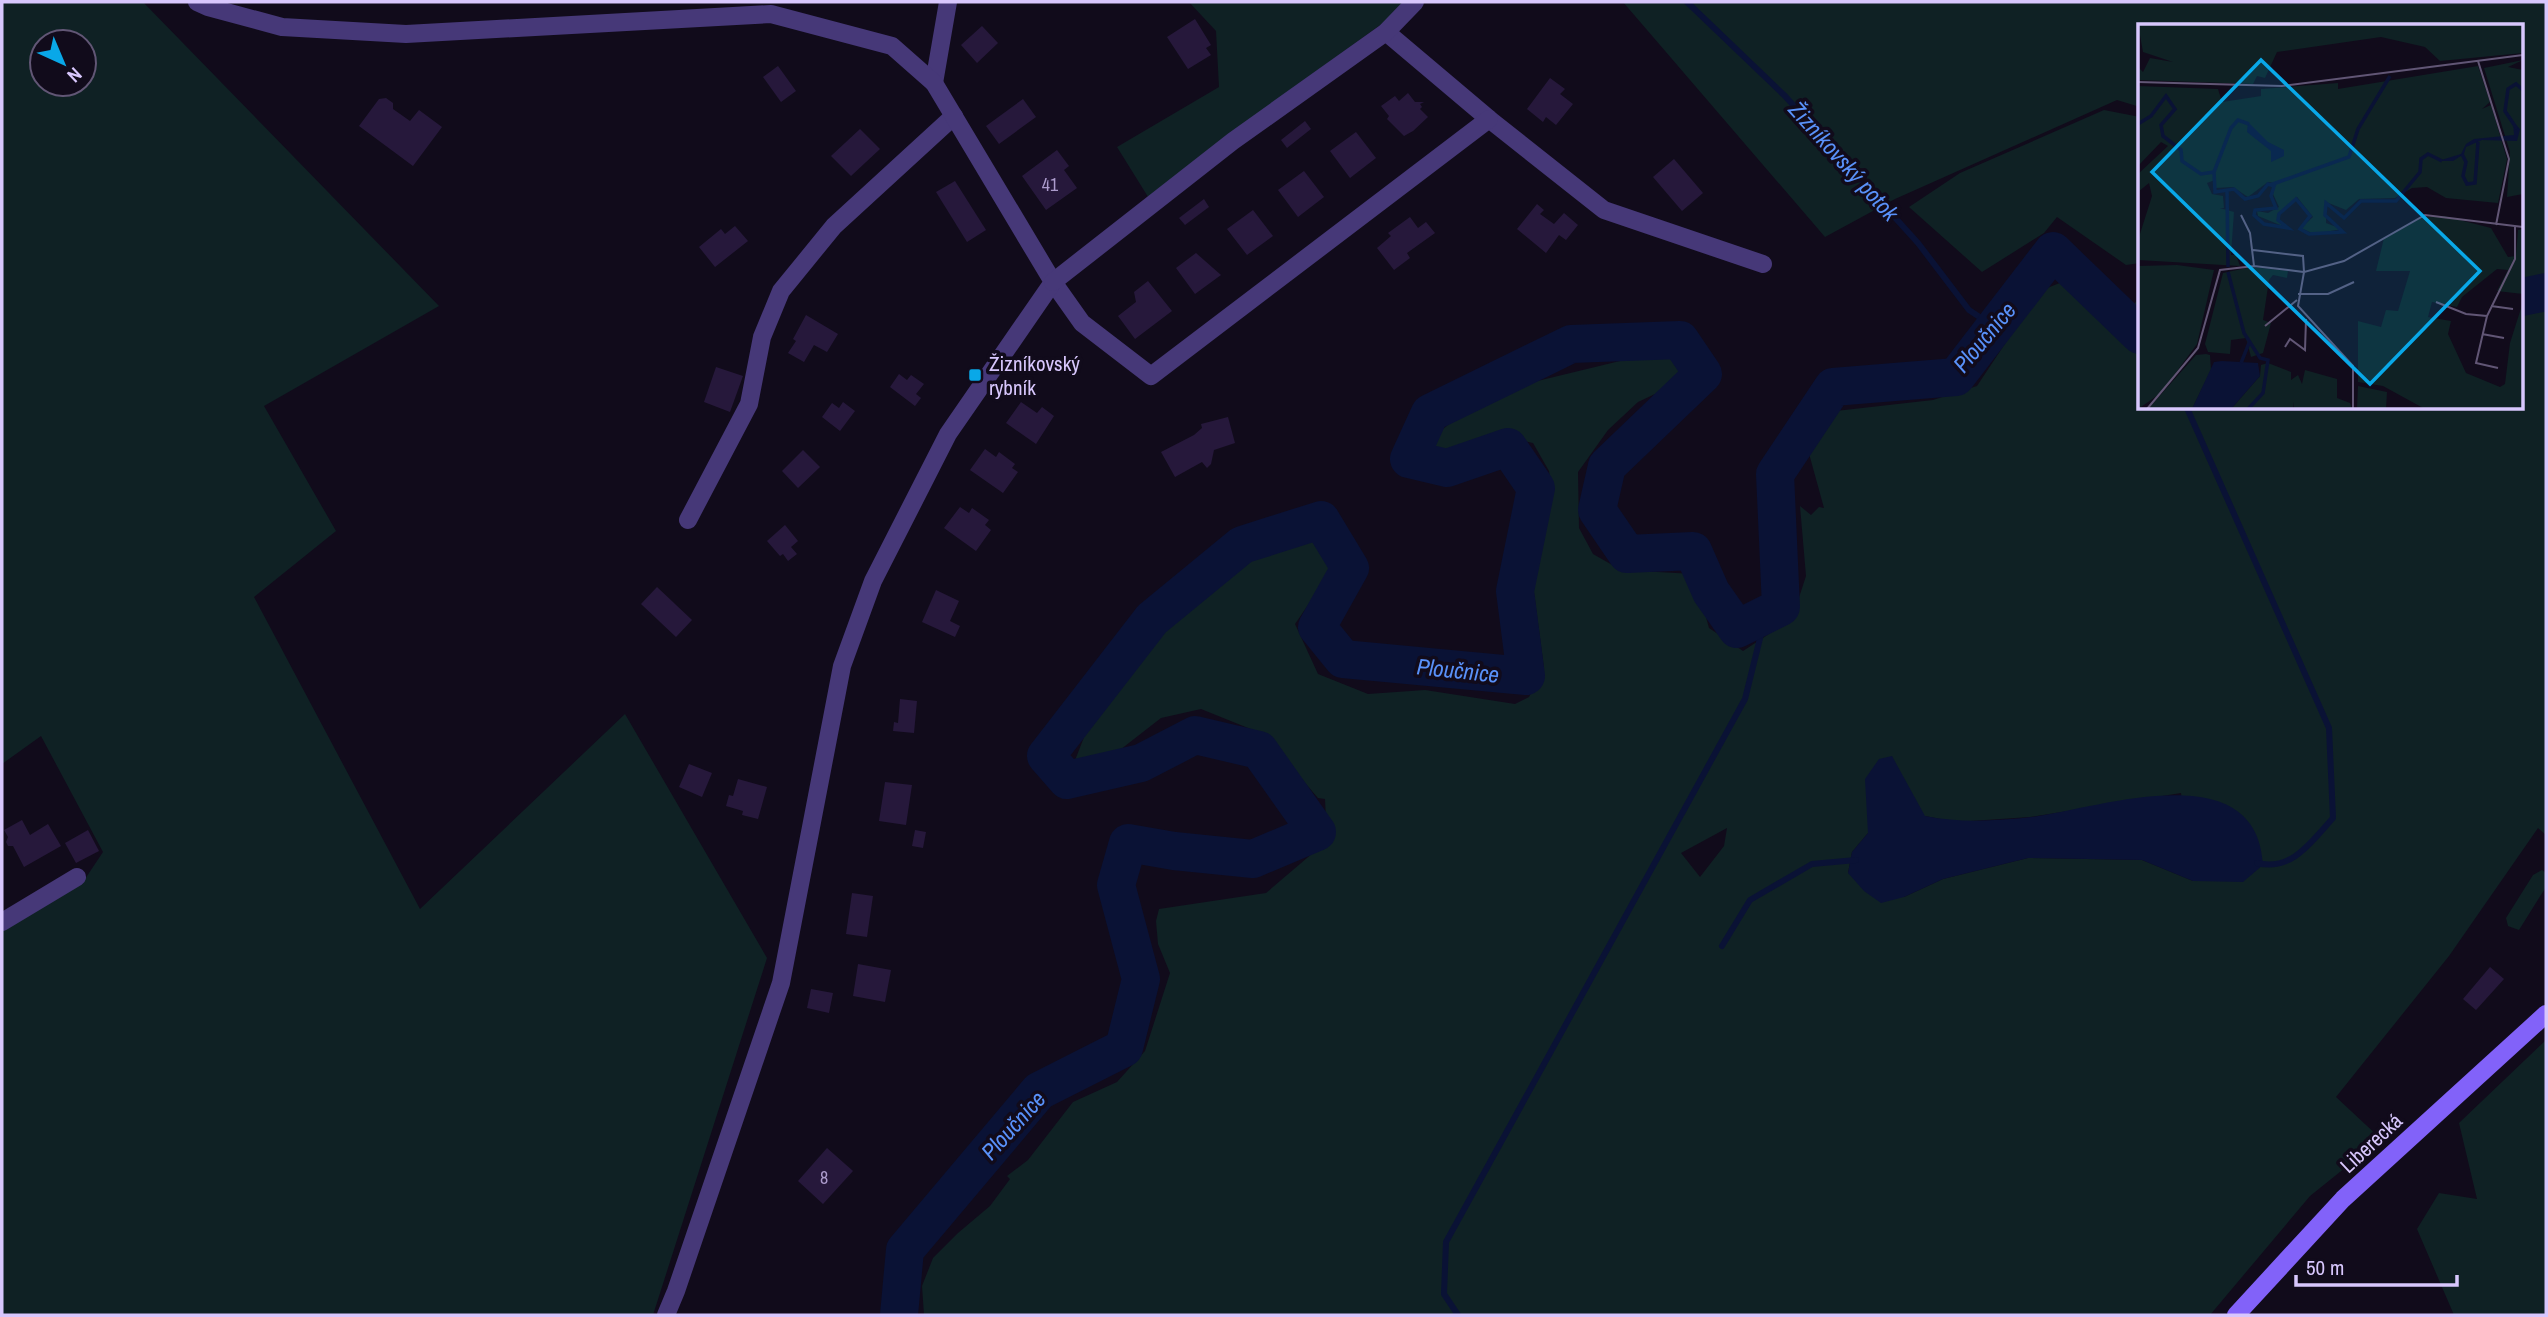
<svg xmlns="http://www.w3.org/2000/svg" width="2548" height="1317" font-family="'Archivo Narrow',sans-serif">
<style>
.green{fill:#0f2124;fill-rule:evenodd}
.water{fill:#0a1235}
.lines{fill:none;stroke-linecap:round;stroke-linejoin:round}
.stream{stroke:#0a1235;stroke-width:6}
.river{stroke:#0a1235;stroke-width:38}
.building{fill:#26183b}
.minor{stroke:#463878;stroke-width:18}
.tertiary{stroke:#463878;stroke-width:18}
.secondary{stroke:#8262f9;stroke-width:18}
.poi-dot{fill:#09a8e8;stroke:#110b1b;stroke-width:2.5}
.labels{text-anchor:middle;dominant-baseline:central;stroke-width:7;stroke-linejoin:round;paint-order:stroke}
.number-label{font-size:18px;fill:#ac9bcc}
.poi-label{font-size:21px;fill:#d8c7fd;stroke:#110b1b;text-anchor:start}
.street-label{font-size:21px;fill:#d8c7fd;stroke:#110b1b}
.water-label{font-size:23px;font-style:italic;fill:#5991f9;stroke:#110b1b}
.inset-river{fill:none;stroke:#0a1235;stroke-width:3.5}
.inset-road{fill:none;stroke:#615675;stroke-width:2}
.view{fill:#09a8e8;fill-opacity:0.15;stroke:#09a8e8;stroke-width:3.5}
.inset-edge{fill:none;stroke:#d8c7fd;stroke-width:3.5}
</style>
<rect width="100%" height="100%" fill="#110b1b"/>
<!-- green -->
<g class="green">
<path d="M2,2H143L439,306L264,406L336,531L254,597L420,909L625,714L767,958L653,1315H2V929L85,879L103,852L41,736L2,764ZM42,42H84V84H42Z"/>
<polygon points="1189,2 1406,2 1405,7 1300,83 1150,200 1117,147 1219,87 1216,31"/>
<path d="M1623,2H2546V835L2538,828L2449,956L2336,1097L2381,1139L2310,1196L2210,1315H924L922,1286L933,1258L958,1233L990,1206L1010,1179L1007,1176L1028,1160L1073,1102L1117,1082L1145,1051L1170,973L1158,944L1156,921L1159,909L1266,893L1327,841L1325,799L1318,798L1263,734L1201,709L1161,718L1116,753L1074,763L1091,719L1212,573L1327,534L1334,542L1328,576L1295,624L1318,674L1368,694L1425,690L1515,704L1529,697L1544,668L1529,555L1552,491L1549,471L1533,443L1502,436L1433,456L1428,441L1488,393L1657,352L1690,365L1691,377L1638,402L1608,430L1578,472L1579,528L1593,554L1621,570L1694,574L1709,628L1743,651L1792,619L1806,576L1800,506L1811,515L1819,507L1824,508L1808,450L1827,412L1933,400L1977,386L2040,291L2067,280L2117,314L2120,327L2140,295V408H2522V26H2140V107L2117,100L1895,199L1825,237ZM2181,793L2193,881L2142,860L2028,858L1943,879L1904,897L1848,873L1852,852L1868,833L1925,816L1956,822L2030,817ZM1727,828L1724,846L1700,877L1681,853Z"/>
<polygon points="2104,110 2140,117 2140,263 2126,265 2057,217 2044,233 1982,272 1909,207 1960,173"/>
<polygon points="2542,870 2546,873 2546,887 2519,930 2508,926 2506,918 2533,875"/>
<polygon points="2546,1040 2546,1315 2454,1315 2417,1229 2439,1193 2477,1199 2459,1123"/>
</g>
<!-- water -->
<path class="water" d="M1892,756L1925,816C1960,823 1996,821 2032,817C2099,808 2257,752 2263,865L2243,882L2193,881L2142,860L2028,858L1943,879L1904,897L1881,903L1864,891L1848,873L1852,852L1868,833L1865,779L1879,759Z"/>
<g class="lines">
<!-- stream -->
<g class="stream">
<polyline points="1687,2 1785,96 1918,243 1969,310 1993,326"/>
<path d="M2187,408L2329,728L2333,818C2312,841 2292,872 2257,863"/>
<polyline points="1722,946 1750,900 1812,864 1856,860"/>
<polyline points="1458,1315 1444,1294 1446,1242 1745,699 1766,614"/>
</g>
<!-- river -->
<g class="river">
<polyline points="2522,297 2546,292"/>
<polyline points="899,1315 905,1250 1039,1091 1124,1048 1141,979 1116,885 1128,843 1174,851 1253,859 1317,832 1259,750 1195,735 1141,763 1067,780 1046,756 1152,619 1242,545 1321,520 1350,568 1317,627 1343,659 1526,676 1515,591 1536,488 1508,447 1447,468 1409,459 1430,413 1571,344 1680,340 1703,374 1607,466 1597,510 1627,554 1693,551 1711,592 1737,629 1781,607 1775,474 1833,387 1956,377 2053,251 2140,335"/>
</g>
</g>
<!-- building -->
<g class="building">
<polygon points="1195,19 1211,45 1206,48 1211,55 1188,69 1167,37"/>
<polygon points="982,26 998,43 977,63 961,45"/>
<polygon points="778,66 796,91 781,102 763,77"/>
<polygon points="1550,78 1565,89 1560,94 1573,104 1556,125 1546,117 1543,122 1527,109"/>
<polygon points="1408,93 1415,102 1424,102 1420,104 1422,107 1420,109 1428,117 1413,131 1404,136 1387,119 1389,116 1381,106 1395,96 1399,101"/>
<polygon points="386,98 393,103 393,109 410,121 419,110 442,127 413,166 359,126 379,99"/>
<polygon points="1023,99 1036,117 999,144 986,126"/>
<polygon points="1305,121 1311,129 1287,148 1281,140"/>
<polygon points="860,129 880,149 851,176 831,156"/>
<polygon points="1356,132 1376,158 1350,178 1330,151"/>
<polygon points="1057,150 1069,166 1064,170 1077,188 1046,210 1022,176"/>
<polygon points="1674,159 1703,193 1682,211 1653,177"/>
<polygon points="1304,171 1324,197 1298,217 1278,190"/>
<polygon points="955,181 986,230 967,242 936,192"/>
<polygon points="1204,199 1209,207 1185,225 1179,218"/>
<polygon points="1537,204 1544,210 1540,214 1554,224 1564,213 1578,225 1566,240 1559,235 1546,253 1517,229"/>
<polygon points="1253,210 1273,236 1247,255 1227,229"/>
<polygon points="1410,217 1418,228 1426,222 1435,233 1407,253 1410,258 1394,270 1377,248 1391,236 1388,233"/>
<polygon points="735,226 748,241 715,267 699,247 721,229 725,234"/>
<polygon points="1196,253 1221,275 1195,294 1176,268"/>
<polygon points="1148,281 1172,311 1135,339 1118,316 1136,302 1134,292"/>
<polygon points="806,315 838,334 827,352 814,345 804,362 788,353 796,341 793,339"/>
<polygon points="716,367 743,376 730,412 704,402"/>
<polygon points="899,374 907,380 911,375 924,384 916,394 921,398 915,406 890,387"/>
<polygon points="843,402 855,411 840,431 822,417 832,403 839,408"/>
<polygon points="1021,402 1037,413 1042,407 1054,416 1036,444 1006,423"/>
<polygon points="1228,417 1235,443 1214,450 1211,464 1207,468 1202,462 1175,477 1161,452 1194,435 1202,428 1201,424"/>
<polygon points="985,449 996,457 999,452 1015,464 1012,468 1018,472 1003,493 970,470"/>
<polygon points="803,450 820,467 798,488 782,471"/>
<polygon points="960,507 969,513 972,508 989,520 985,525 991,530 976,551 944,528"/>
<polygon points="785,525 798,541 791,547 797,554 788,561 783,554 780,556 767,541"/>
<polygon points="657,587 692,620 676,637 641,604"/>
<polygon points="936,590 959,601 950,621 960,626 955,637 922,622"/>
<polygon points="900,699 917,701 914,733 893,731 894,722 898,723"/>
<polygon points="689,764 712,773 702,797 679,787"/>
<polygon points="738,779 767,787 758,819 742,815 743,811 726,806 729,795 733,796"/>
<polygon points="885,782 912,785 906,825 879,821"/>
<polygon points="22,820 30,835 48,824 61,846 24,867 13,846 8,846 6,842 8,837 4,830"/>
<polygon points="88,830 99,851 76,863 65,843"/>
<polygon points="915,830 926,832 923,848 912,846"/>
<polygon points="852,893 873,896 867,937 846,934"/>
<polygon points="858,964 891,970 885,1002 853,996"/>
<polygon points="2490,967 2504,979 2476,1010 2463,999"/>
<polygon points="811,989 833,993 829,1013 807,1008"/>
<polygon points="827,1148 853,1171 823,1204 798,1181"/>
</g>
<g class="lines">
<!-- minor -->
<g class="minor">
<polyline points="1386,32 1489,119 1604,210 1763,264"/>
<polyline points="934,83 948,2"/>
<polyline points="1053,282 1082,323 1151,376 1489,119"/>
<polyline points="688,520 749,404 762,337 781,291 834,226 954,116"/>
<polyline points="2,922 77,877"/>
</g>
<!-- tertiary -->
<g class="tertiary">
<polyline points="197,2 208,7 282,27 406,34 771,14 892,46 934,83 1053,282 948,434 873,581 842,666 781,983 676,1291 666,1315"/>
<polyline points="1053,282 1233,141 1386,32 1415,2"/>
</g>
<!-- secondary -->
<polyline class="secondary" points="2236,1315 2343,1199 2546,1014"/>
</g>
<!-- markers -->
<rect class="poi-dot" x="968" y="368" width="14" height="14" rx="3.5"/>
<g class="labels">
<!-- number labels -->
<g class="number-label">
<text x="1050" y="184">41</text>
<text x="824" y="1177">8</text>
</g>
<!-- poi labels -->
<g class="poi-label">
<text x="989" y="363">Žizníkovský<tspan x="989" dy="24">rybník</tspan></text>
</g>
<!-- street labels -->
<g class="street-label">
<text transform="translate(2371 1143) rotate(-43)">Liberecká</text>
</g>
<!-- water labels -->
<g class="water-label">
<text transform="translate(1844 161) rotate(48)">Žizníkovský potok</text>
<text transform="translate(1984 337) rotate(-50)">Ploučnice</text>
<text transform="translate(1458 670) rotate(6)">Ploučnice</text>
<text transform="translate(1013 1125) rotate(-48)">Ploučnice</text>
</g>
</g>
<!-- overview -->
<g transform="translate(2138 24)">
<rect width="385" height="385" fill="#110b1b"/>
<path d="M0,0H385V29L302,37L287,23L243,13L139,28L127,54L119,52L115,60L0,56V43L5,48L12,34L35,38L5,28ZM385,36L370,43L385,46V170L369,173L372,128L346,44ZM340,42L352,78L344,85L353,81L369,135L360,179L308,174L289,163L274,164L257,174L221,175L208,186L188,178V199L204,205L176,210L163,204L175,193L159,173L139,191L147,203L120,192L119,187L130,189L141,183L135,170L137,159L130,158L110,173L95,163L78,164L77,156L69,159L74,170L85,172L86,184H82L96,188L93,231H98L102,242L0,236L1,213L14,172L11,159L0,168V150L30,122L23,118L0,142V62L80,65L84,78L123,72V65L200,59V65ZM306,192L353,204L370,233L378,232L380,206L385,205V270L359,267L370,246L359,245L324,273L319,283L294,278L290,293L313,297L310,310L328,349L362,363L367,360L372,319L385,278V385H287L245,362L220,358V297L243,303L248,286L260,287L272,247H238L246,214L285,193ZM39,241L76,246L59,320L23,369L0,385V242ZM113,243L150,247L149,254L135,251L131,256L125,296L133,299L125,329L113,333L108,314L93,316L92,330L70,328L67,320L85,249ZM68,330L72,331L73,346L54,385H10L58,331ZM130,339L153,348V356L160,351L164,360L167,346L199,355V374L212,379L214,385H156V378L155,385H93L122,352L123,341ZM220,362L249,368L248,385H219Z" fill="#0f2124"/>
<path d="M110,98L130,118L146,126V132L133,138V127L109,108ZM375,98L382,105L379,117L344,116L328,123L326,130L315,137H300L323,130L328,120L336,115L376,111ZM84,337L120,339L122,352L93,385H54L76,338Z" fill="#0a1235"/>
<path class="inset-river" d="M0,100L13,92L28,72L37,85L23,101L25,112L43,126L44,137L63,150L76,148L77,168L96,165L107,175L120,172L130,160L136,162L133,172L138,184L117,186L116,191L126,200L150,204L140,196L141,190L158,175L172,192L162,205L171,210L205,208L187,191L188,179L206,194L223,177H258L282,148L283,135L290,130L304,137M379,105L367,87L370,65L378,60L385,66M324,130L328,138L325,152L329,160L337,159L340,118M76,148L93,104L100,96L111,100M132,161L211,133L220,105L252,52M89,166L90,243M90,248L106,309L122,334L130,336L125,369L110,385M103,339L111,319"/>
<path class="inset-road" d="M340,37L371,135L358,201M0,58L144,62L385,31M103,191L112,209L116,242M160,270H190L216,258M298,278L328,290L349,292M353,282L375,285M127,302L159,276M344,310L366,314M147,323L152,315L167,326L168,295M360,344L338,339L349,292L377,235V203M9,385L60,324L82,246L116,242L166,248L165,232L115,226M215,385V342L160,282L166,248L206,237L287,191L385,203"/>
<path class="view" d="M123,36L342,247L232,360L14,148Z"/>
<rect width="385" height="385" class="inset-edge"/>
</g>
<!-- border -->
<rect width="2548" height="1317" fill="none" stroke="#d8c7fd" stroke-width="7"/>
<!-- north arrow -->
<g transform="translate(63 63) rotate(136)"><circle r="33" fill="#110b1b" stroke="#615675" stroke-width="2"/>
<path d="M0-5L12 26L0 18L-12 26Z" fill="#09a8e8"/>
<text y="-10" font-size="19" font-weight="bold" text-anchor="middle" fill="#d8c7fd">N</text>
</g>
<!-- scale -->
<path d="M2296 1275v10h161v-10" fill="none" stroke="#d8c7fd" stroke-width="3.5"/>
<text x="2306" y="1275" font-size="21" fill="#d8c7fd" stroke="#110b1b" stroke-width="5" paint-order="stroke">50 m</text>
</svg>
